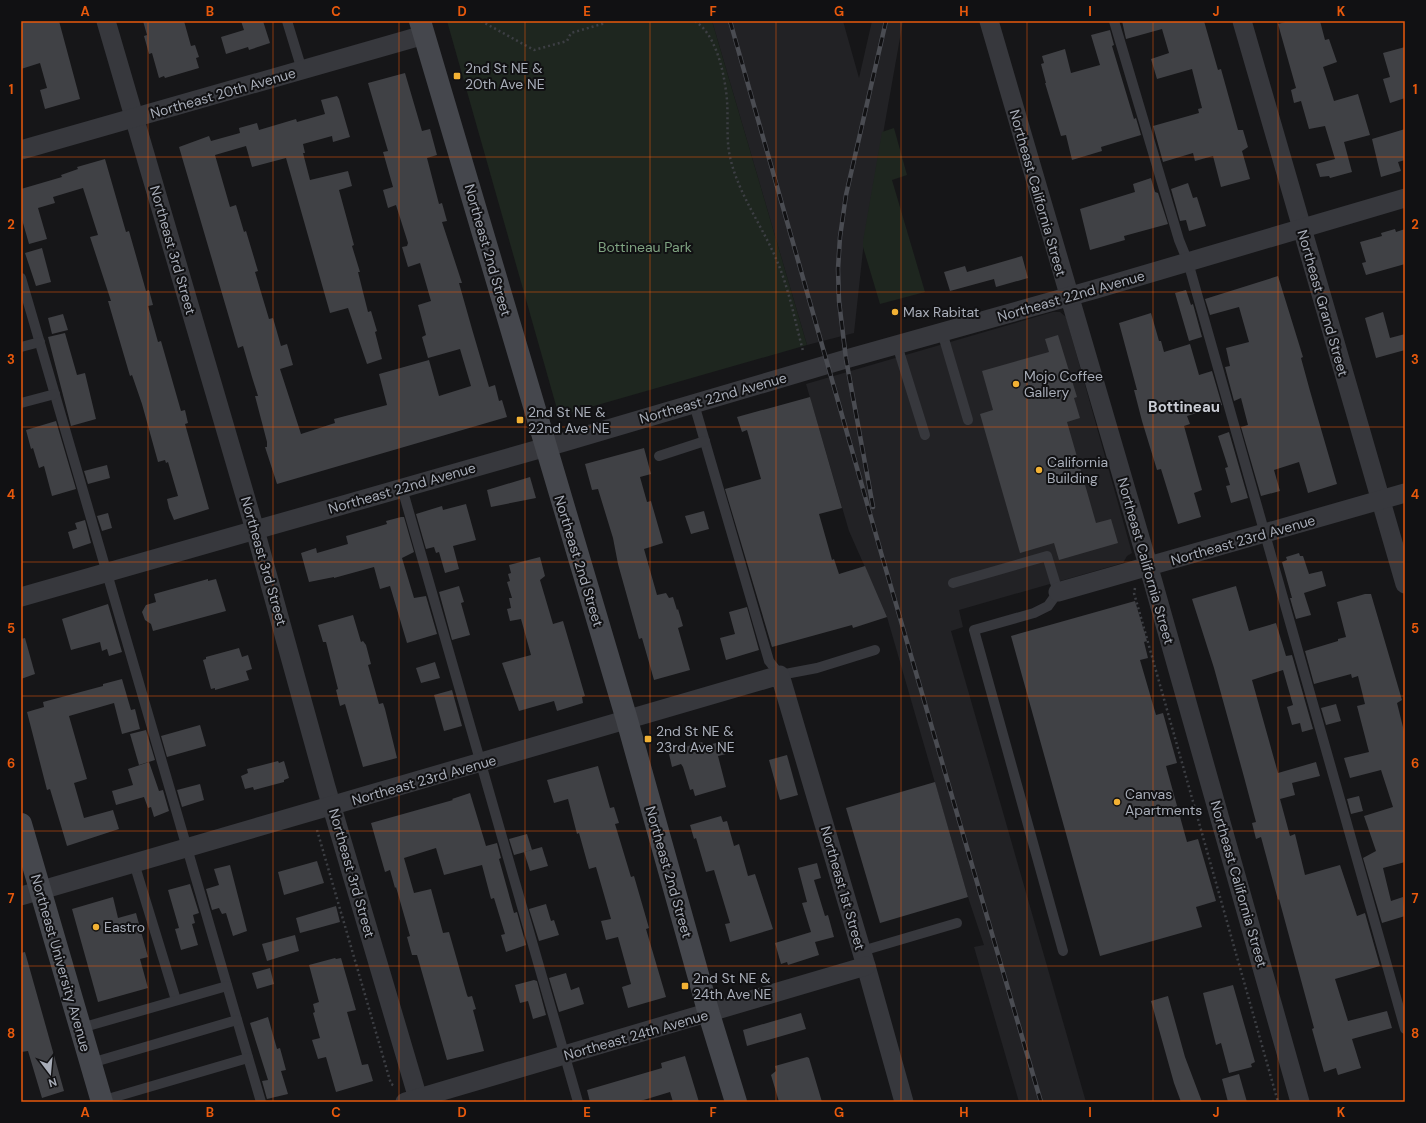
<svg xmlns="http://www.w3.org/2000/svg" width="1426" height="1123" font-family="'DM Sans',sans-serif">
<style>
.built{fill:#222225}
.green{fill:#1e261f}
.building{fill:#404145}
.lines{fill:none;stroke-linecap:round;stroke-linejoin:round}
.path{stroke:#3d3f44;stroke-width:2.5;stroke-dasharray:2 3;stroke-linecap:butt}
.lane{stroke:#37383d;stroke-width:10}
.street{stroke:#37383d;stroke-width:19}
.secondary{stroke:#45474d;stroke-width:22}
.rail-casing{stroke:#4a4c52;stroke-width:4.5}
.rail{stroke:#111113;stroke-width:3;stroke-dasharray:9;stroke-linecap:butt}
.grid{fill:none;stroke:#e8590c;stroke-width:1;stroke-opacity:0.55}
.poi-dot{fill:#f2b134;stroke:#111113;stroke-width:1.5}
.labels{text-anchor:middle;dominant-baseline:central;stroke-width:4;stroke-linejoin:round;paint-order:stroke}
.poi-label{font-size:14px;fill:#a8adb8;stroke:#111113;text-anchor:start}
.street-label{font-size:14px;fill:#a8adb8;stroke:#111113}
.park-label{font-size:14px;fill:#7fa381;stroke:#111113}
.neighbourhood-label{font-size:15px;font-weight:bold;fill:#c9ccd4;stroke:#111113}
.neatline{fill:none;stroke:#e8590c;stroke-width:1.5}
.grid-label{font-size:13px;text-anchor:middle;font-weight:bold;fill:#e8590c}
</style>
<rect width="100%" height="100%" fill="#161618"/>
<!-- built -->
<g class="built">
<polygon points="712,21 843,21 859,78 872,21 903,21 864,241 854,333 807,345"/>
<polygon points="1053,312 1060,312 1066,317 1068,324 1132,553 1127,556 1123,563 959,610 963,627 951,631 1086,1102 1019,1102 974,947 984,945 968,897 887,617 849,531 806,384"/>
</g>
<!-- green -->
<g class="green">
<polygon points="447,21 712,21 807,345 559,416"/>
<polygon points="894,128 907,175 892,180 925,292 880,304 863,247 863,241 882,132"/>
</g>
<!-- building -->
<g class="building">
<polygon points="21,21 59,21 80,99 45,109 40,90 47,88 40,63 21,69"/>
<polygon points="143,21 184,21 191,46 195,45 199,57 196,58 199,68 165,78 164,76 159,78 152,53 149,54 144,36 147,35"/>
<polygon points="241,21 263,21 270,43 249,50 248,47 226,54 221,37 244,30"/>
<polygon points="1122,21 1204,21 1218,70 1221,69 1238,130 1243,130 1248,147 1242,151 1250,179 1221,187 1213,156 1195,161 1193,153 1163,162 1153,126 1199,113 1198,109 1202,108 1192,69 1157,79 1151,59 1169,53 1162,29 1126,39"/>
<polygon points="1289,21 1320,21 1325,40 1329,39 1330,42 1337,62 1323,67 1334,101 1358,94 1370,135 1344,142 1352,172 1330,178 1329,176 1320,177 1316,164 1335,159 1325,126 1309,129 1301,101 1294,103 1291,90 1296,88 1278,24"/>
<polygon points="1110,30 1114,45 1112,46 1134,119 1136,118 1141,135 1101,147 1102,151 1072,160 1066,135 1061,136 1045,83 1046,83 1041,64 1044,63 1042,56 1065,49 1071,73 1100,65 1091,35"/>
<polygon points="1405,47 1405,98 1390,103 1383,79 1390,77 1383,53"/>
<polygon points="405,73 422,131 430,129 437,155 427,158 439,204 442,203 447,221 442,222 462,283 459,283 472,329 489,387 495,385 499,401 502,400 507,417 277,484 265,447 267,447 267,442 255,396 258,396 252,377 243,346 238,348 179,147 209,136 211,141 240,133 239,128 257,123 259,130 296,119 297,122 325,114 321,100 337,96 339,99 350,137 333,142 332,136 303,144 305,153 303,153 310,180 348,171 352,186 339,190 354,245 352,246 360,272 358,272 368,312 371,311 377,331 375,332 382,359 367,364 348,308 330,313 286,158 252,167 246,146 215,155 230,207 236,205 244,232 246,231 258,271 255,272 269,319 273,318 281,346 287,344 293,365 280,369 301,434 335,423 334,419 387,405 379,374 429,360 439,396 471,386 460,349 428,358 422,337 426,335 418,305 431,301 420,263 408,267 402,247 407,246 408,243 396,205 388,208 383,190 393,187 383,152 388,151 368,83"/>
<polygon points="1405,129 1405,160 1398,162 1401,171 1381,177 1372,139"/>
<polygon points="105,159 126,232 129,231 146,291 149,290 153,305 148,306 158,342 161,341 181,411 185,410 188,423 185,424 209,509 174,520 169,508 167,499 178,496 168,462 166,463 165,460 158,462 142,404 132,375 130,376 108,301 111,301 90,237 98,235 83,188 53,197 55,203 38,208 47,239 29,244 21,216 21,189 62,177 61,175 78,169 77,167"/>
<polygon points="1151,178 1155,192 1158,193 1168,224 1124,236 1125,240 1090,250 1080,209 1135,192 1133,184"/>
<polygon points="1188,183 1193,198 1197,197 1206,226 1189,231 1186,220 1180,221 1171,189"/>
<polygon points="1395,229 1396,232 1405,229 1405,264 1366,275 1362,263 1366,262 1360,242 1382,236 1381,233"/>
<polygon points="42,248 51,282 36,286 25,253"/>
<polygon points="1022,256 1028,278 996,287 994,279 950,291 944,272 965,266 967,272"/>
<polygon points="1278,276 1303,357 1301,358 1310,391 1337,484 1308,493 1299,462 1274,470 1280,491 1261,496 1241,427 1248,425 1241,398 1234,401 1225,367 1230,366 1226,348 1249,342 1239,307 1210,315 1205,299"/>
<polygon points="1186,290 1191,305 1193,304 1202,337 1189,341 1175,293"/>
<polygon points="1383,312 1390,338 1405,334 1405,350 1376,358 1365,318"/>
<polygon points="1151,313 1159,341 1161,341 1164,352 1190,344 1199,375 1212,371 1222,405 1187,416 1190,424 1184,426 1202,490 1194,493 1201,517 1178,524 1161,469 1157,470 1142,421 1134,390 1137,390 1119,323"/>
<polygon points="63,314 68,330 52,334 48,318"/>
<polygon points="65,333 77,375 85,373 96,419 71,426 48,337"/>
<polygon points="1058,335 1077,397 1074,398 1080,418 1067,422 1096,523 1111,519 1118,543 1059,560 1054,543 1020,553 980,414 993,410 982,371 1049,352 1045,339"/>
<polygon points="810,397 842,508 819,514 832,560 834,559 839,574 865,566 887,617 853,628 852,625 772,647 725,489 761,479 747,430 742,432 737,417"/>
<polygon points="56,421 76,489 52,496 44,466 39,468 33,448 31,449 26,430"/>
<polygon points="1229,432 1248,498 1231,503 1226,486 1230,485 1225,468 1228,467 1218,436"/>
<polygon points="644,448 651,474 640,477 647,502 651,501 663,543 644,549 657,595 666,593 669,598 673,597 677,610 678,609 683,626 678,628 690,670 654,680 642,638 639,639 618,564 613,538 598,489 592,490 585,464"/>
<polygon points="107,465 110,478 88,484 84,471"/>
<polygon points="530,477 536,498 491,507 487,490"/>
<polygon points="466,504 476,540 453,546 459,569 445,573 439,552 436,553 434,547 426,549 416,514 442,506 443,510"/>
<polygon points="704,511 709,529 691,534 685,516"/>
<polygon points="108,513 112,528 102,531 97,516"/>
<polygon points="401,517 404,517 414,552 402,558 414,598 426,596 437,634 407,643 390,586 380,589 374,567 334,578 334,577 309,582 301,553 316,548 317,553 348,544 346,536 387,524 386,521"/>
<polygon points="85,520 91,543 73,549 68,532 77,529 75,523"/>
<polygon points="1299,553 1300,556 1303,556 1309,574 1322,571 1326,586 1304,593 1311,615 1296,619 1290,598 1292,598 1282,562 1287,560 1286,557"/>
<polygon points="540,557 545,576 540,580 553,624 563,621 585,696 582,697 583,703 557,711 554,701 519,711 502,663 531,655 521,619 510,621 507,609 511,608 509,598 512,598 507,582 510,581 508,574 511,573 509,565"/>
<polygon points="208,579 208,581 216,579 226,611 153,631 151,624 145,620 142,612 146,605 156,602 154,594"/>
<polygon points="459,586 464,602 461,603 470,635 452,640 439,592"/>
<polygon points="1236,586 1249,631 1276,623 1286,656 1292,655 1313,729 1302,732 1300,723 1292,725 1287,707 1293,705 1283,670 1252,680 1278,773 1316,762 1320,776 1292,783 1295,795 1280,799 1290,836 1295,834 1305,875 1340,865 1357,916 1365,913 1380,966 1335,979 1348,1021 1387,1011 1392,1028 1352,1039 1361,1068 1338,1075 1336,1068 1324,1072 1312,1029 1314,1028 1279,899 1278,900 1261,837 1256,839 1252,823 1256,822 1244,777 1214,668 1192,599"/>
<polygon points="1365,594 1371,594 1402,700 1397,703 1405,735 1405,862 1383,868 1391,901 1403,897 1405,916 1382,923 1363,858 1376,851 1364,816 1393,807 1381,770 1350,778 1344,758 1369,752 1357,706 1365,704 1358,676 1352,678 1351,674 1314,684 1305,651 1338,641 1338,639 1346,637 1337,602"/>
<polygon points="1135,601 1147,641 1144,642 1148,658 1140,660 1156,715 1163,713 1177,763 1166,766 1187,842 1198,839 1216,901 1196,907 1202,927 1100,956 1011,636"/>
<polygon points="108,604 122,652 109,656 107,649 102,651 100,642 71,650 62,619"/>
<polygon points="747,607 759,650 726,660 720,638 735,634 729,612"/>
<polygon points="353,615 361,642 363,641 366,645 371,664 368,665 379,704 383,703 385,709 397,758 363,767 345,704 340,706 336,690 338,689 326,642 323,642 318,625"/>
<polygon points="25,638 35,674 21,679 21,639"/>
<polygon points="239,648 242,657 248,655 252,669 246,671 249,680 215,690 215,688 211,689 203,660 206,659 206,657"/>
<polygon points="435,662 440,678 421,683 416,668"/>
<polygon points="122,679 131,710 135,709 140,729 122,734 114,703 69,716 87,779 74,783 84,818 113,810 119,829 67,846 50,789 47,790 27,712 44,707 43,702 103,686 103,684"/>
<polygon points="452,690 462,726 444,731 434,695"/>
<polygon points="1336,704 1341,721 1326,725 1321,708"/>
<polygon points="200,725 206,746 167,757 161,736"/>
<polygon points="146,730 155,760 139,765 130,734"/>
<polygon points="723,741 726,754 718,756 726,787 695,796 693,789 690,790 683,767 681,764 672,767 669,754 678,752 678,749 702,742 705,746"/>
<polygon points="787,755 798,795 780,800 769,760"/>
<polygon points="278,761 279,763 284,761 289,778 284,780 284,782 254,790 253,787 245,789 241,776 248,773 247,769"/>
<polygon points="149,762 159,791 163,790 169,811 154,817 151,807 148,808 144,797 116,805 112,791 133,785 128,769"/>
<polygon points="598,766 610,808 614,807 619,823 615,824 631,877 634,876 649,928 646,929 666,997 628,1008 622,987 631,984 618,937 606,940 601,921 611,919 596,867 589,869 579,833 577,834 568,799 554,803 547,780"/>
<polygon points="935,782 968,897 880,923 846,808"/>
<polygon points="200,784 204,800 182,807 177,790"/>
<polygon points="470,793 486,846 497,843 501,858 499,859 514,913 517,912 526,945 506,952 501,935 505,934 494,898 491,899 482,865 444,875 436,848 404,858 414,893 431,889 443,933 449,932 467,995 468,997 472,996 476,1009 473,1010 484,1051 447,1060 417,955 412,955 407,937 410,936 396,887 395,888 390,870 385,872 371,823 453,800 452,799"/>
<polygon points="1359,796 1363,811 1351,814 1347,799"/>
<polygon points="721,816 723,822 727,821 734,846 739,844 748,876 755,874 773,929 730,942 725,924 730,923 714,870 706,872 696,838 694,839 690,825"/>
<polygon points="527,834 532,850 514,855 509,839"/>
<polygon points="542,847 548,866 530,871 524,852"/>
<polygon points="317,861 324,883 284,895 278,872"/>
<polygon points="817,863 821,878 814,880 825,916 828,915 834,937 815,942 819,955 788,965 787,962 781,964 775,943 811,932 802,903 807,902 798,868"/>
<polygon points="230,865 247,931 233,936 226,913 222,914 219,908 212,910 206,889 219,885 214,869"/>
<polygon points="190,884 199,913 193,915 195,923 192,924 198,945 181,950 175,929 179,928 168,890"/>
<polygon points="113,897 118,918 136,913 148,957 140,959 148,988 98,1002 72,909"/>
<polygon points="546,904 551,921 554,920 559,935 539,941 529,909"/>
<polygon points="336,906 340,922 300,933 296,918"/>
<polygon points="295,935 299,951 267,961 262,944"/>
<polygon points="25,952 64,1091 42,1098 28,1051 21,1052 21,953"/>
<polygon points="335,958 336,959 341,958 356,1010 347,1012 362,1065 368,1064 373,1081 336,1092 326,1057 318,1059 312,1040 320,1038 313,1013 315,1012 313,1004 319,1002 309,965"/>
<polygon points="270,968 274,984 257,989 252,973"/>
<polygon points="566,973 571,990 579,987 584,1004 559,1012 549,978"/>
<polygon points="534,980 537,981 546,1015 533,1019 528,1001 520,1003 515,985"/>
<polygon points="1233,985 1255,1062 1251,1064 1252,1067 1229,1073 1221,1043 1216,1045 1203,993"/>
<polygon points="1168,996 1185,1057 1202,1102 1181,1102 1174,1083 1151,1001"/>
<polygon points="801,1013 806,1029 747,1046 743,1030"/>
<polygon points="268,1017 277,1049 280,1048 286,1070 281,1071 288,1094 267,1099 262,1081 268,1080 250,1023"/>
<polygon points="685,1056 699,1102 673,1102 670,1092 637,1102 590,1102 587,1090 662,1068 661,1063"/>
<polygon points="807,1057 809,1058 822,1102 779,1102 771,1075 776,1071 775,1066"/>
<polygon points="1239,1074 1247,1102 1228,1102 1222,1079"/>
</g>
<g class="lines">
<!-- path -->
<g class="path">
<polyline points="481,21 534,50 567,41 571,33 602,24 605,21"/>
<path d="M695,21C715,34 723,68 726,91C729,111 726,132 729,152C736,191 762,225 777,261C789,289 795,321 803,351H805"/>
<polyline points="1135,588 1134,593 1278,1102"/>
<polyline points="317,830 391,1084 395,1086"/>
</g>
<!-- lane -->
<g class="lane">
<polyline points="287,21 302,70"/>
<polyline points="1114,21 1179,240 1188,262 1405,1029"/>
<polyline points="21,278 261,1102"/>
<polyline points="942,332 968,420"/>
<polyline points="897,345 925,435"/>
<polyline points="21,347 40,342"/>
<polyline points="21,403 55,394"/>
<polyline points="694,404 769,661 780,675 817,668 875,650"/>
<polyline points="659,456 705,441"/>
<polyline points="402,488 578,1102"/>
<polyline points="953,583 1047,556 1058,592 1048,606 1034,613 974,630 1063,951"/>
<polyline points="134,863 176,1000"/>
<polyline points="862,951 957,923"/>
<polyline points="81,1028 227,986"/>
<polyline points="91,1063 237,1020"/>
<polyline points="101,1101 248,1058"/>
</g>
<!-- street -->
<g class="street">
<polyline points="106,21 255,530 326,787 419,1102"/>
<polyline points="989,21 1153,582 1300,1102"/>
<polyline points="1242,21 1405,584"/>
<polyline points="21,150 424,35"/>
<polyline points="1058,592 1405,493"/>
<polyline points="21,597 564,442 846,359 1096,289 1405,198"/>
<polyline points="21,896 780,675 866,966 904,1102"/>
<polyline points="405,1102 866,966"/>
</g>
<!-- secondary -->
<g class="secondary">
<polyline points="420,21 627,720 709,1014 736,1102"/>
<polyline points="21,824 102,1102"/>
</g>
<defs>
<g id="rail">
<polyline points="730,21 882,556 1041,1102"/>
<polyline points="873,507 846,359 839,301 838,269 840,237 846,195 886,21"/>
</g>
</defs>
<!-- rail casing -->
<use href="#rail" class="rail-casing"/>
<!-- rail -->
<use href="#rail" class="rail"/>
</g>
<!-- grid -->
<path class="grid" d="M148,21V1102M273,21V1102M399,21V1102M525,21V1102M650,21V1102M776,21V1102M901,21V1102M1027,21V1102M1153,21V1102M1278,21V1102M21,157H1405M21,292H1405M21,427H1405M21,562H1405M21,696H1405M21,831H1405M21,966H1405"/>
<!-- markers -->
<g class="poi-dot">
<rect x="453" y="72" width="8" height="8" rx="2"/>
<circle cx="895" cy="312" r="4"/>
<circle cx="1016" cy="384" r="4"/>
<rect x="516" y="416" width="8" height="8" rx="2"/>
<circle cx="1039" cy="470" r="4"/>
<rect x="644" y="735" width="8" height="8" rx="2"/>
<circle cx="1117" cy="802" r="4"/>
<circle cx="96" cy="927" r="4"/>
<rect x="681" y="982" width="8" height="8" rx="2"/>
</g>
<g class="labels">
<!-- poi labels -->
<g class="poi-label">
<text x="465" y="68">2nd St NE &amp;<tspan x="465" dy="16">20th Ave NE</tspan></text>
<text x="903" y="312">Max Rabitat</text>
<text x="1024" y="376">Mojo Coffee<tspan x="1024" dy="16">Gallery</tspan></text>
<text x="528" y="412">2nd St NE &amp;<tspan x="528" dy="16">22nd Ave NE</tspan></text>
<text x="1047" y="462">California<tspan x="1047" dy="16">Building</tspan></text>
<text x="656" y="731">2nd St NE &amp;<tspan x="656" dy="16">23rd Ave NE</tspan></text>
<text x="1125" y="794">Canvas<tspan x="1125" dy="16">Apartments</tspan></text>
<text x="104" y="927">Eastro</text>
<text x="693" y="978">2nd St NE &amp;<tspan x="693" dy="16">24th Ave NE</tspan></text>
</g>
<!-- street labels -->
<g class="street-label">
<text transform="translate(223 93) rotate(-16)">Northeast 20th Avenue</text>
<text transform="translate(1038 193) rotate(74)">Northeast California Street</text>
<text transform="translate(173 250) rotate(74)">Northeast 3rd Street</text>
<text transform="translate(488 250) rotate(74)">Northeast 2nd Street</text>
<text transform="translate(1071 296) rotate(-16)">Northeast 22nd Avenue</text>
<text transform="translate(1323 303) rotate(74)">Northeast Grand Street</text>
<text transform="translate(713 398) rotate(-16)">Northeast 22nd Avenue</text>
<text transform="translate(402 488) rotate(-16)">Northeast 22nd Avenue</text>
<text transform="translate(1243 540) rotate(-16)">Northeast 23rd Avenue</text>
<text transform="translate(264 561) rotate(74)">Northeast 3rd Street</text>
<text transform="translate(579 561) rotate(73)">Northeast 2nd Street</text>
<text transform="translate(1146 561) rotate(74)">Northeast California Street</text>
<text transform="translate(424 780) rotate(-16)">Northeast 23rd Avenue</text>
<text transform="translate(669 872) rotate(74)">Northeast 2nd Street</text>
<text transform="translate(352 873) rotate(74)">Northeast 3rd Street</text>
<text transform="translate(1239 884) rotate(74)">Northeast California Street</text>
<text transform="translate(843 888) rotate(74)">Northeast 1st Street</text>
<text transform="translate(61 963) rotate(74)">Northeast University Avenue</text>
<text transform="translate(636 1035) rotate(-16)">Northeast 24th Avenue</text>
</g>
<!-- park labels -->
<g class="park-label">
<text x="645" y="247">Bottineau Park</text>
</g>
<!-- neighbourhood labels -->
<g class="neighbourhood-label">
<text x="1184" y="407">Bottineau</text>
</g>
</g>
<!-- border -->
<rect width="1426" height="1123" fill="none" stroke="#111113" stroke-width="44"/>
<!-- north arrow -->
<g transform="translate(50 1073) rotate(164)" stroke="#111113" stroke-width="3" paint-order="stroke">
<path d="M0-3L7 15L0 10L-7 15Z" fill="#a8adb8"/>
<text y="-6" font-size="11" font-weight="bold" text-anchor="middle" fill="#a8adb8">N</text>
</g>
<rect x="22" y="22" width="1382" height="1079" class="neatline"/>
<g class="grid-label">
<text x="85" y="16">A</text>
<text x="210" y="16">B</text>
<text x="336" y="16">C</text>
<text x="462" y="16">D</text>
<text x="587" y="16">E</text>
<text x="713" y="16">F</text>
<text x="839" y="16">G</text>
<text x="964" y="16">H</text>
<text x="1090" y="16">I</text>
<text x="1216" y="16">J</text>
<text x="1341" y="16">K</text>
<text x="11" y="94">1</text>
<text x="1415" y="94">1</text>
<text x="11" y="229">2</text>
<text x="1415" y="229">2</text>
<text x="11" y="364">3</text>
<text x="1415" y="364">3</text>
<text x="11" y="499">4</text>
<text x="1415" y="499">4</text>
<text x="11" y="633">5</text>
<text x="1415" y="633">5</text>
<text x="11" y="768">6</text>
<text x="1415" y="768">6</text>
<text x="11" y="903">7</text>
<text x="1415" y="903">7</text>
<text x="11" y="1038">8</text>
<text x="1415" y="1038">8</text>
<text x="85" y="1117">A</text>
<text x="210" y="1117">B</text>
<text x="336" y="1117">C</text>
<text x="462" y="1117">D</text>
<text x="587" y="1117">E</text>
<text x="713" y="1117">F</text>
<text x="839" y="1117">G</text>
<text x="964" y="1117">H</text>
<text x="1090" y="1117">I</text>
<text x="1216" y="1117">J</text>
<text x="1341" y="1117">K</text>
</g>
</svg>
